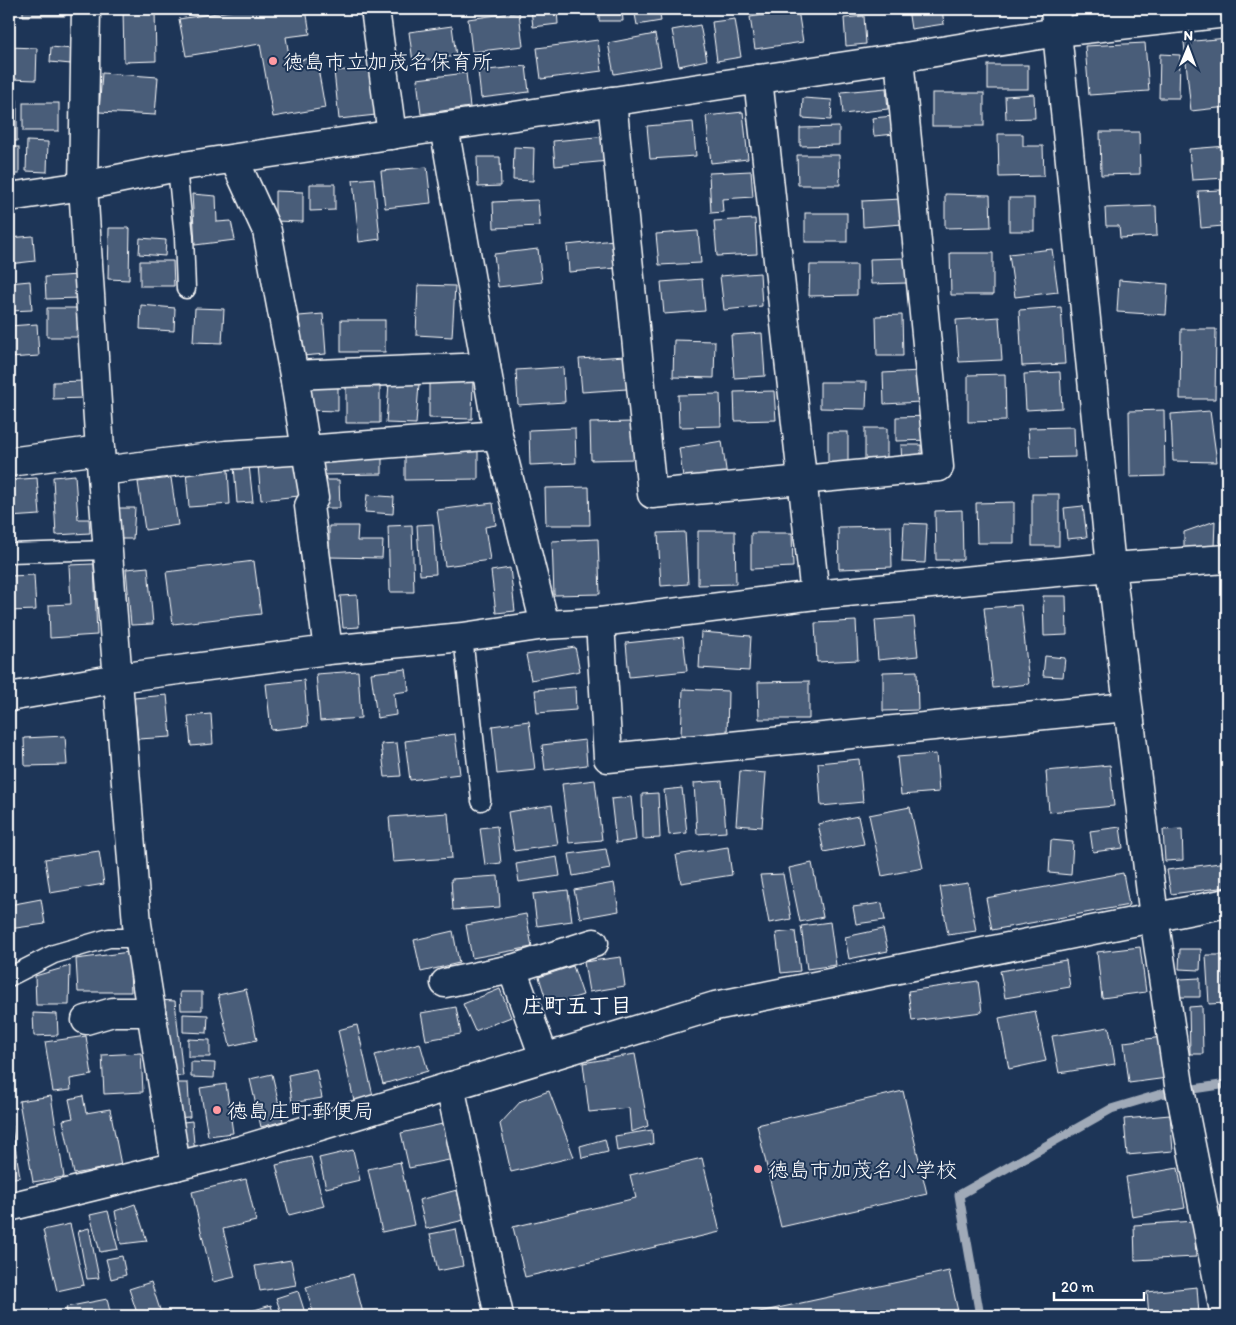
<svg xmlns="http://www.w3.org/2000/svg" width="1236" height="1325" font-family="Itim,'Klee One',sans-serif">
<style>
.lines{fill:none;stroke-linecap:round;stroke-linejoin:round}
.stream{stroke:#a0aab8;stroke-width:9}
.building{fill:#4a5d79;stroke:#fff}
.service-casing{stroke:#fff;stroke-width:21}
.minor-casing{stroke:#fff;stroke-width:31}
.tertiary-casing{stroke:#fff;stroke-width:31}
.service{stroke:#1d3557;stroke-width:18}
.minor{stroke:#1d3557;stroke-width:28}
.tertiary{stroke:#1d3557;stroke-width:28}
.poi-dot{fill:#ff9aa2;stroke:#1d3557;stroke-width:2}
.labels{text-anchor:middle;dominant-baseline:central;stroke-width:4;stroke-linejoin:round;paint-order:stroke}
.poi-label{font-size:21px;fill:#fff;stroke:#1d3557;text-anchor:start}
.neighbourhood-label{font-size:22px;font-weight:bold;fill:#fff;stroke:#1d3557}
</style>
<rect width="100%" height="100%" fill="#1d3557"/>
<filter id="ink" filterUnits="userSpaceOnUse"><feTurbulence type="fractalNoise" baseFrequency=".02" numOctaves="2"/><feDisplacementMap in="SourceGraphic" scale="10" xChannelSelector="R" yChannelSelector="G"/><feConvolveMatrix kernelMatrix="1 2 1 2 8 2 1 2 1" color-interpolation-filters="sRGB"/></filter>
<g filter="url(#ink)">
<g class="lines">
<!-- stream -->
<polyline class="stream" points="980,1316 959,1195 1111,1109 1161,1094 1227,1084"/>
</g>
<!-- building -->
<g class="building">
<rect x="23" y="9" width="42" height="7"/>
<polygon points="123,9 155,9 156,61 124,62"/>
<polygon points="242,9 306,9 310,34 286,37 290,62 316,57 325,108 273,117 260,44 186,56 179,19"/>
<polygon points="531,9 557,9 558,24 533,27"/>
<polygon points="599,9 622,9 623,21 599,21"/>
<polygon points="634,9 659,9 661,21 637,25"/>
<polygon points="908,9 942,9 944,24 911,29"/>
<polygon points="953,9 972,9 953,11"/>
<polygon points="798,10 803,42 755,49 750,17"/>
<polygon points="519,12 523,46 472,52 468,19"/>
<polygon points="864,16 866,44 846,46 844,18"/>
<polygon points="735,19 741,57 717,61 712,22"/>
<polygon points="700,25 707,60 679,66 672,30"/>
<polygon points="452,26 456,56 413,62 409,32"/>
<polygon points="655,34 661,66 614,74 608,43"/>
<polygon points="1227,38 1227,107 1191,111 1184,42"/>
<polygon points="598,40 602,71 541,79 537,48"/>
<polygon points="1145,43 1149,91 1089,95 1085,46"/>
<polygon points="9,47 37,48 36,80 9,79"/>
<polygon points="51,47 72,49 71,64 50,62"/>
<polygon points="1160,54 1180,55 1179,98 1159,98"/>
<rect x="988" y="65" width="40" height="24"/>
<polygon points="526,66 529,92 481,98 478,71"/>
<polygon points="372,68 376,115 339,119 334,71"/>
<polygon points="102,73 158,77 155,115 99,112"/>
<polygon points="466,73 470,107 421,114 417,79"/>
<polygon points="886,88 888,109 843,114 841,92"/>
<rect x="932" y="93" width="52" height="33"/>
<polygon points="1034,94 1035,118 1006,119 1005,96"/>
<polygon points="803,98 832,100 831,120 802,118"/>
<rect x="9" y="100" width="8" height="41"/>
<rect x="23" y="103" width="36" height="28"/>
<polygon points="743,112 748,159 711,163 706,116"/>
<polygon points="894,116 895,134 874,136 872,118"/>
<polygon points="693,122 696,156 650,159 647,126"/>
<polygon points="839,127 839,145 800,146 800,128"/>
<polygon points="1100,132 1139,132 1140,174 1101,175"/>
<polygon points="998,134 1023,134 1023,146 1043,146 1044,176 999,177"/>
<polygon points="607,136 609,161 555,166 553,141"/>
<polygon points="27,141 48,142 47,172 26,171"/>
<polygon points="1227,146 1227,178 1192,180 1189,149"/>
<rect x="9" y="147" width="10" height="27"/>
<polygon points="514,147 534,148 533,181 513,180"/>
<polygon points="797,155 839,155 840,185 798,185"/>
<polygon points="477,157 500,157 501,186 478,187"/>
<polygon points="427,167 431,203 385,208 381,171"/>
<polygon points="751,171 753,197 722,199 723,212 711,213 709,173"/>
<polygon points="374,178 380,239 359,242 353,180"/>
<polygon points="310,184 335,184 335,210 310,211"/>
<polygon points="1221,190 1223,226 1201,228 1198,191"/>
<polygon points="275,191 303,192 303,222 275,221"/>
<polygon points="192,194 216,196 217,222 231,221 235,240 195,245"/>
<polygon points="945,194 990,195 991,227 945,228"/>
<rect x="1009" y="198" width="25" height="33"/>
<polygon points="901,199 903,224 863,227 862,201"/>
<polygon points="538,200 540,226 494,228 493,202"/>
<polygon points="1156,206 1157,236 1120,238 1119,226 1106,226 1105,208"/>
<rect x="805" y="213" width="42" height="29"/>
<polygon points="755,219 757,254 717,256 714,221"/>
<polygon points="109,228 130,228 129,280 108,279"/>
<polygon points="698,231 701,263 659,265 656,234"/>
<polygon points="33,236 35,261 9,264 9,238"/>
<polygon points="140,238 166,240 165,256 139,254"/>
<polygon points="614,240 617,268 569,272 567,245"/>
<polygon points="538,249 542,282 498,287 494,254"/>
<polygon points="1052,249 1058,292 1015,297 1009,254"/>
<polygon points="950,253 993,253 993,295 951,295"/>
<polygon points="906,258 907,283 871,284 870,259"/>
<polygon points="140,261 173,261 174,286 140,286"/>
<polygon points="810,265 857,265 857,295 809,296"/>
<polygon points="760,273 762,306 724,310 720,276"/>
<polygon points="79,275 80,298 46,299 45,277"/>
<polygon points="702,279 705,311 664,314 661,282"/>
<polygon points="1119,280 1168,284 1166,315 1117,312"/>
<polygon points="30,281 32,310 9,311 9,283"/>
<polygon points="418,285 455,286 452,337 416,335"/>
<polygon points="141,305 175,308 174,331 140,329"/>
<polygon points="1061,307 1065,364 1022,366 1019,310"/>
<polygon points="47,308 78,308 77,337 47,337"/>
<polygon points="195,308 224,309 222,343 193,342"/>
<polygon points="323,314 326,354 302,356 299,316"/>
<polygon points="902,315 903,356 877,356 876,316"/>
<polygon points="999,317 1002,360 959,362 956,320"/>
<rect x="341" y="320" width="44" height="32"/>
<polygon points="37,324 39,356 9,358 9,326"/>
<polygon points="1181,329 1216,329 1215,399 1180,399"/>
<polygon points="762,333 765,376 734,378 731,335"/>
<polygon points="674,340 715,341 714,378 673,377"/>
<polygon points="625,356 627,389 582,392 579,359"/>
<polygon points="563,367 565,402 518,405 516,370"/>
<polygon points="920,371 921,402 884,404 883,373"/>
<polygon points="1060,372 1062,408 1026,410 1024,374"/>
<polygon points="1005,374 1006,421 968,422 968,375"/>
<polygon points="429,379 473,379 472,419 429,418"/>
<polygon points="84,381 85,398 53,399 53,382"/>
<polygon points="820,382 867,382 866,409 820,408"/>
<polygon points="389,383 419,384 416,424 386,423"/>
<polygon points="307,384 338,384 338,411 306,410"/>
<polygon points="346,386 380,387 380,423 346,423"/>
<rect x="9" y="388" width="2" height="25"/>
<polygon points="774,391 776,420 735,421 734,392"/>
<polygon points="720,394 721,426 679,427 678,395"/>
<polygon points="1227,394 1227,445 1224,444"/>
<polygon points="1164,410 1165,476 1130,477 1129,411"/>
<polygon points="1210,411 1217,462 1173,461 1171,414"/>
<polygon points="930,416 931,440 896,441 896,417"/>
<polygon points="633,422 634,459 591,460 590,423"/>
<polygon points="1074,427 1075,457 1030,458 1028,428"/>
<polygon points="575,428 576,463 530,465 529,430"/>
<rect x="865" y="428" width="22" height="31"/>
<rect x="828" y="432" width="20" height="38"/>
<polygon points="722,441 727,477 684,484 679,448"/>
<polygon points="901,445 921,445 921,466 902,467"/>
<polygon points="478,449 478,479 405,480 405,450"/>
<polygon points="382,458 382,474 320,475 320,459"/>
<polygon points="297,461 299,496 261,500 258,465"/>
<polygon points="249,465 253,502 237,503 234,466"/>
<polygon points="228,469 230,504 189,507 186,471"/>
<polygon points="75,475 78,519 89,519 90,533 56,535 53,477"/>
<polygon points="37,478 40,515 9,517 9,480"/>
<polygon points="171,478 178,525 145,530 138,482"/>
<polygon points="324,480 339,480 340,508 324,508"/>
<polygon points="589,487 590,525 546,525 545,488"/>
<rect x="1032" y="494" width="27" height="52"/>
<polygon points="367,495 394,497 393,514 365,512"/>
<polygon points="1014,502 1014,543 977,543 976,503"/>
<polygon points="493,503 496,525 485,527 490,560 445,566 437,510"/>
<polygon points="1083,506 1087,537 1067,539 1064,508"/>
<polygon points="119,508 135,508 133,539 118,539"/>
<polygon points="962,510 963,560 936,560 935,511"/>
<polygon points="1221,520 1227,520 1227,544 1220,543"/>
<polygon points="1215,521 1214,548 1184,549 1184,532"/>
<polygon points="904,523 927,524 925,563 902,562"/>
<polygon points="433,524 436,574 420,575 417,525"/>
<polygon points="412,525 414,592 390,592 388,526"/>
<polygon points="329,526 358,526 357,541 383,541 382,558 329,557"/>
<polygon points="891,526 892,567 839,569 838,527"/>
<polygon points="698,531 735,531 736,584 698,585"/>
<polygon points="685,532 688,584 661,586 658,533"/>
<polygon points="751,533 792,533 793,567 751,569"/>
<polygon points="598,539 600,594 554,595 552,541"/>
<polygon points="254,561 261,614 173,624 166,572"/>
<polygon points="94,564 97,635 50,638 49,605 71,604 69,565"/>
<polygon points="148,567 153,624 131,625 126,569"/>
<polygon points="510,568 515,611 496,613 491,571"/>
<polygon points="34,575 36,610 9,611 9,576"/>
<polygon points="357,595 359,627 343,628 340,596"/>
<polygon points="1043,596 1066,596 1067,635 1044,636"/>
<polygon points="1021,605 1029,684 993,688 984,608"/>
<polygon points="914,617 918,656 878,660 875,620"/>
<polygon points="856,621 858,660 817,662 815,623"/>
<polygon points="701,632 751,636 749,671 699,668"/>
<polygon points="683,637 687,671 629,677 626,643"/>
<polygon points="575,647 580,671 531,680 526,655"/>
<polygon points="1045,656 1065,658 1063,677 1043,676"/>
<polygon points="406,669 409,691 394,693 396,715 377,718 371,673"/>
<polygon points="358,671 361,718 320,721 316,674"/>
<polygon points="917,671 918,710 883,711 883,672"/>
<polygon points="304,680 308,726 271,730 266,684"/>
<polygon points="809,681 809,719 759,719 758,682"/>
<polygon points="575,687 576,710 537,713 535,690"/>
<polygon points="683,689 728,691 727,737 681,735"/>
<polygon points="167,695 171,737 138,739 134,698"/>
<polygon points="211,714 213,744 191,746 188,716"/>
<polygon points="529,721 535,770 497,774 492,726"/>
<polygon points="455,734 460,774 410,780 405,741"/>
<polygon points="65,736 67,765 25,766 24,738"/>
<polygon points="585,740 587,765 545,770 542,745"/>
<polygon points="397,743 401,776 385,777 381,744"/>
<polygon points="936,754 939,792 901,795 897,757"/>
<polygon points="859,759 863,802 821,806 818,763"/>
<polygon points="9,762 12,762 14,803 9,803"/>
<polygon points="1110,765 1114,806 1049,812 1046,771"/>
<polygon points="740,771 766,773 762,827 736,825"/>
<polygon points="595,780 602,840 569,843 562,784"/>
<polygon points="722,781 726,832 697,834 694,783"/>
<polygon points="682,788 687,833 669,835 664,790"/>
<polygon points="658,793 660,838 643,839 642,794"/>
<polygon points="631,797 636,840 616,843 611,799"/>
<polygon points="552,805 558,845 514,851 508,812"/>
<polygon points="910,807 923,868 882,876 869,815"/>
<polygon points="448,813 452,858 393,862 389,817"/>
<polygon points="858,816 864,844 824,852 818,824"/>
<polygon points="497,826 501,863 485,865 480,828"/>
<polygon points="1120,827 1123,848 1093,852 1090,831"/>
<polygon points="1182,829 1183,860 1165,861 1163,830"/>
<polygon points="1051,840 1073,842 1071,875 1049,873"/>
<polygon points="728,847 732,875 681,883 676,855"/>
<polygon points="606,849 610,869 573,876 569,854"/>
<polygon points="99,851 104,884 50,893 45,859"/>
<polygon points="557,857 560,876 519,882 516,864"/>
<polygon points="1227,862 1227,887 1171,894 1167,870"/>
<polygon points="812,863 823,917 800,922 789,868"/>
<polygon points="1123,873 1129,905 992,930 986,898"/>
<polygon points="783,874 791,919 769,923 760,875"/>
<polygon points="498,876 500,907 453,910 451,879"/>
<polygon points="614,883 619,911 580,918 574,890"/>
<polygon points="968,883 976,931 948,935 940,887"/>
<polygon points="568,890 572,921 537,926 533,894"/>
<polygon points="41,899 45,924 9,929 9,905"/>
<polygon points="882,903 885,920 856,924 853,907"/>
<polygon points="526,914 532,947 472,958 466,925"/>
<polygon points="830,922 836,965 807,969 801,926"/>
<polygon points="883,929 888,951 849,959 845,937"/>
<polygon points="453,931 459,963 421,972 414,940"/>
<polygon points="795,931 800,971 781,973 776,933"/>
<polygon points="1140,947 1146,992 1102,998 1097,952"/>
<polygon points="1180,949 1201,949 1200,970 1179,969"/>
<polygon points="129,952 131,992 78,992 76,959"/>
<polygon points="1206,955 1223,955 1226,1003 1209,1004"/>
<polygon points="621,957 625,986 589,992 584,962"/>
<polygon points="1066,960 1070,987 1005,998 1000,971"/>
<polygon points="70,966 69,1005 36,1005 35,976"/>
<polygon points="573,966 583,995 548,1006 539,977"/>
<polygon points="1200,978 1200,997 1180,997 1180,979"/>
<polygon points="978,981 982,1012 912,1021 908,991"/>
<polygon points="246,989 257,1040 230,1046 218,995"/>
<polygon points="500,989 511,1017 475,1031 463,1004"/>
<polygon points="180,992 202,992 202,1010 181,1010"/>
<polygon points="158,1000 175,1001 183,1076 166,1075"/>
<polygon points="1202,1006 1203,1054 1190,1054 1189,1007"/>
<polygon points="456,1007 461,1034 426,1040 421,1013"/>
<polygon points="1035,1011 1046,1061 1009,1069 999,1018"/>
<polygon points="33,1013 57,1014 58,1035 34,1036"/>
<polygon points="183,1014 208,1015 207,1033 183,1032"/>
<polygon points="357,1025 373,1096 354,1101 338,1030"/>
<polygon points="1109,1027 1115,1064 1059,1073 1052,1036"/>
<polygon points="86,1036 92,1075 70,1079 71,1090 53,1092 45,1042"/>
<polygon points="1162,1037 1167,1078 1129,1083 1124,1042"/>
<polygon points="188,1039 210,1040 210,1057 188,1057"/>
<polygon points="420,1043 428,1071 383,1084 375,1055"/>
<polygon points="141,1053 143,1092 104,1094 102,1055"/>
<polygon points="635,1054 648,1126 631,1132 629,1108 589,1112 583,1063"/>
<polygon points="191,1062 215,1063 214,1078 191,1077"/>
<polygon points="316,1069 322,1098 292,1103 288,1075"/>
<polygon points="272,1074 283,1121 261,1127 250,1079"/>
<polygon points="171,1083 188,1083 190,1117 172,1118"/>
<polygon points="226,1084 233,1133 208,1136 200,1088"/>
<polygon points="549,1091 574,1157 511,1172 500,1124 521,1101"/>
<polygon points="903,1091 927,1194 781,1227 757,1125"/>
<polygon points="51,1096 64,1177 33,1182 19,1101"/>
<polygon points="83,1096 86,1113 110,1109 121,1165 74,1174 63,1120 73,1118 69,1099"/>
<polygon points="1170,1115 1173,1151 1127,1155 1124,1119"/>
<polygon points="192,1121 195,1155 178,1157 174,1123"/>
<polygon points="9,1122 11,1122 20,1177 9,1179"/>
<polygon points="447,1123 454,1159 409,1168 401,1133"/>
<polygon points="652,1130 653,1144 617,1151 615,1136"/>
<polygon points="605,1139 608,1152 582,1158 580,1146"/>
<polygon points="353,1150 360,1180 326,1188 319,1158"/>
<polygon points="311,1157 324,1206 289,1215 276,1165"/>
<polygon points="702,1158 720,1232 525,1277 513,1227 636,1198 630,1175"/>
<polygon points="400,1162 414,1225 382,1232 368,1169"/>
<polygon points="1178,1168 1185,1208 1132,1217 1126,1177"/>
<polygon points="246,1179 256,1221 223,1229 235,1277 213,1282 192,1192"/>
<polygon points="1222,1181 1227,1181 1227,1217 1226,1217"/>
<polygon points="457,1190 464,1220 426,1229 419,1200"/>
<polygon points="135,1204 147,1241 121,1244 115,1211"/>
<polygon points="108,1211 118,1249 100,1252 90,1215"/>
<polygon points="1194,1221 1196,1257 1135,1260 1134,1225"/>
<polygon points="70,1224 84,1285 57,1291 43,1230"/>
<polygon points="89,1228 99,1278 87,1279 78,1231"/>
<polygon points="456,1229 463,1266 438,1271 430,1234"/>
<polygon points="122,1256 126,1275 111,1279 106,1259"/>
<polygon points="291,1260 296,1285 260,1291 255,1266"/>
<polygon points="949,1271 959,1316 741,1316"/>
<polygon points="353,1274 363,1313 352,1316 314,1316 306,1287"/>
<polygon points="151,1282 162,1316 138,1316 129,1289"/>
<polygon points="1197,1287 1199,1315 1149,1316 1147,1292"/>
<polygon points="298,1291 306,1316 282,1316 276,1298"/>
<polygon points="107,1299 111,1316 68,1316 66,1307"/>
<polygon points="271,1305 274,1316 238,1316 238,1315"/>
</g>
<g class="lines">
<defs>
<g id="service">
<polyline points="177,167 184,237 186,289"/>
<polyline points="9,553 109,550"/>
<polyline points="463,637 481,801"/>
<polyline points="9,977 54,954 109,938 139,938"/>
</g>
<g id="minor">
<polyline points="86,9 83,186 100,450 137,924 176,1166"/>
<polyline points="375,9 392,135"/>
<polyline points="1057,32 1111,567 1154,917 1179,1085 1225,1316"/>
<polyline points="758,79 815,595"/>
<polyline points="612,101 652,494 939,467 899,58"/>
<polyline points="444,127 498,435 545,625"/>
<polyline points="9,197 83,186 177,167 899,58 1057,32 1227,13"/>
<polyline points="294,375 486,367"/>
<polyline points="9,462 100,450"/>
<polyline points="102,471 226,455 306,450 294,375 267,231 234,159"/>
<polyline points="600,622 608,758 1127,707"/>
<polyline points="328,650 309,506 314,498 306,450 498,435"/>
<polyline points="9,697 118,678 328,650 463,637 545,625 600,622 815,595 1111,567 1227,559"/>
<polyline points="512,969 544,1057"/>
<polyline points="445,983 512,969 594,943"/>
<polyline points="86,1020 113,1012 151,1012"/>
<polyline points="450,1086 499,1316"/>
<polyline points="9,1207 241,1150 715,1006 1227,903"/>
</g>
<polyline id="tertiary" points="1055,9 1057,32"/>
</defs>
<!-- service casing -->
<use href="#service" class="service-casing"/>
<!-- minor casing -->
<use href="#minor" class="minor-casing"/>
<!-- tertiary casing -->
<use href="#tertiary" class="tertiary-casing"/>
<!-- service -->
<use href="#service" class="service"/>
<!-- minor -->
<use href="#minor" class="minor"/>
<!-- tertiary -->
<use href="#tertiary" class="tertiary"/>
</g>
</g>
<!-- markers -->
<g class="poi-dot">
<circle cx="273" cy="61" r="5"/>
<circle cx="217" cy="1110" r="5"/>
<circle cx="758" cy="1169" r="5"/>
</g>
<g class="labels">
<!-- poi labels -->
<g class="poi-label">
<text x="283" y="61">徳島市立加茂名保育所</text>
<text x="227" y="1110">徳島庄町郵便局</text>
<text x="768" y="1169">徳島市加茂名小学校</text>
</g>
<!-- neighbourhood labels -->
<g class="neighbourhood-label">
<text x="577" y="1005">庄町五丁目</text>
</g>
</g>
<!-- margin -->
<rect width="1236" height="1325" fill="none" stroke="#1d3557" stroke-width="30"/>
<rect x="15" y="15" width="1206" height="1295" fill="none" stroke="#fff" stroke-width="2" filter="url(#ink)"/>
<!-- north arrow -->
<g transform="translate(1188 48) rotate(1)" stroke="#1d3557" stroke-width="4" paint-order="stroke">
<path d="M0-4L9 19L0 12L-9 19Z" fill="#ffffff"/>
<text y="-8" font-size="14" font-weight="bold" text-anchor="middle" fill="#ffffff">N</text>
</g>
<!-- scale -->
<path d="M1054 1292v8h90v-8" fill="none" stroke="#ffffff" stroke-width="2.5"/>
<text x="1061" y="1292" font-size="15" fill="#ffffff" stroke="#1d3557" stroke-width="4" paint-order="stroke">20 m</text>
</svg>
